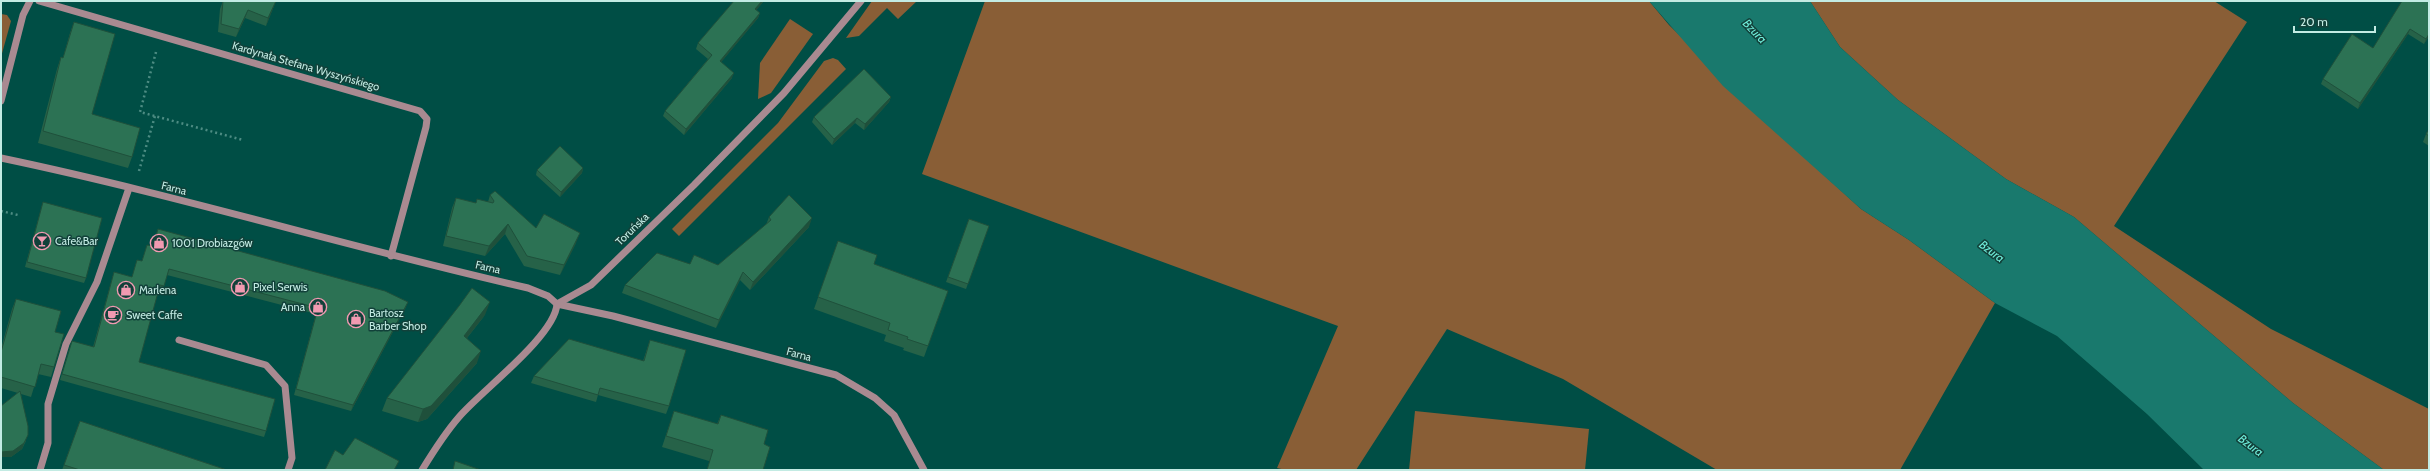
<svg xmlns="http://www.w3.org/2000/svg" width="2430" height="471" font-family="Cabin,sans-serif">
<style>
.green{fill:#895e36}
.water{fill:#19796d}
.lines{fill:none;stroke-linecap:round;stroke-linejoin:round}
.path{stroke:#4d8c83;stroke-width:2.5;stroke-dasharray:2 3;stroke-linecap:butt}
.minor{stroke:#a98a91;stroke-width:7}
.wall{fill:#266248}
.shaded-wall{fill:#1f503b}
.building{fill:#2c7254;stroke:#1f503b}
.labels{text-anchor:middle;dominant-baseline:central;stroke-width:3;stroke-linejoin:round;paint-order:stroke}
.street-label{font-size:11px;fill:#c3ebe3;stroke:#12413a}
.poi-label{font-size:11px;fill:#c3ebe3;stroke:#12413a;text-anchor:start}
.water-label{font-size:12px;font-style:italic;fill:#71efdc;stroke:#12413a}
</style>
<rect width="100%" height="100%" fill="#004e45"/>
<!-- green -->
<g class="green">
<polygon points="872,1 917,1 898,19 887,8 859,36 846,38"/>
<polygon points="985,1 1649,1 1669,25 1803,156 1861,209 1909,240 1995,303 1900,470 1717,470 1563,379 1447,329 1356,470 1286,470 1277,468 1338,326 922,174"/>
<polygon points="1810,1 2214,1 2247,22 2114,226 2271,329 2429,409 2429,470 2384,470 2293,403 2074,217 2006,179 1898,100 1840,47"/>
<polygon points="1,14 7,15 11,21 1,57"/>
<polygon points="790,19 813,34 771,93 758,99 760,63"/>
<polygon points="833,58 838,60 846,69 679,236 672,229 778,123 824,61"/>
<polygon points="1415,411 1589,429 1585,470 1409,470"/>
</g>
<!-- water -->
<polygon class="water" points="1649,1 1810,1 1840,47 1898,100 2006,179 2074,217 2293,403 2384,470 2204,470 2147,414 2057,336 1995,303 1909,240 1861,209 1723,86"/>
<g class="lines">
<!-- path -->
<g class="path">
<polyline points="156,52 140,112 243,140"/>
<polyline points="139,171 155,116"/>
<polyline points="1,211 18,215"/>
</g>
<!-- minor -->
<g class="minor">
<polyline points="39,1 420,111 427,119 426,127 391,256"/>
<polyline points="1,101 23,15 30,1"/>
<path d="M1,158C178,195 352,248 528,288L548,296L557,304L613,316L836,375L875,398L894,415L924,470"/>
<polyline points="179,340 266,365 285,386 292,458 288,470"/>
<polyline points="40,470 48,443 48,404 66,344 97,282 129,188"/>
<path d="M422,470C433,452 445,433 459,417C481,391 555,336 557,304L591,285L694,185L784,93L861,1"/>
</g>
</g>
<!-- wall -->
<g class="wall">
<polygon points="223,1 276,1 266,26 245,18 236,37 218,32 220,9"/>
<polygon points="734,1 764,1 756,10 760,13 758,18 721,62 732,78 684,135 663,116 665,111 708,59 696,49 698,43"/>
<polygon points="2429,1 2429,36 2424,44 2408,34 2358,109 2321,84 2323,79 2373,48"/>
<polygon points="74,22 92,114 132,157 128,168 38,143 57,69 61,57 63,58 70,33"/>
<polygon points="891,97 889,102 864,130 855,123 832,145 812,122 814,117"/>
<polygon points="2429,129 2429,146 2423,142 2426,134"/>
<polygon points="583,168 582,173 560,197 536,175 537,170"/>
<polygon points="490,195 536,228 576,243 560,275 524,266 505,234 485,256 443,246 452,208 456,198 476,203 488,202"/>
<polygon points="43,202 86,278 84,283 25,267"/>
<polygon points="769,217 809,227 750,290 740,280 716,328 622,293 625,285 690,264 718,265 766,225"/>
<polygon points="969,219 989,226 966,289 946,282"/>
<polygon points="158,229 406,307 351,411 294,395 316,314 167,275 162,291 158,290 139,362 266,431 264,437 60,380 72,341 93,347 114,272 132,277 137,260 142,261 147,245 152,246"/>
<polygon points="838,241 874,264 948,291 924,357 903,350 904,348 884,341 886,335 814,309"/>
<polygon points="16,299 55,332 54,367 51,377 38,374 31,397 21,394 26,441 22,449 11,457 1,457 1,406 18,393 1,388 1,349 12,309"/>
<polygon points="485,315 467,338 477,363 427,419 418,422 382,411 387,398"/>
<polygon points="650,340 669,406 666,414 598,395 596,402 531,383 534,376 643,361"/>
<polygon points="674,411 717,424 721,415 768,430 709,461 662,447"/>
<polygon points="80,421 227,470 62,470"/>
</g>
<!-- shaded-wall -->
<g class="shaded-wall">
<polygon points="276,1 266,26 268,18"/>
<polygon points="762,1 764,1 753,14 755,9"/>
<polygon points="248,10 245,18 236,37 239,29"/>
<polygon points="760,13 758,18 718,66 720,61"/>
<polygon points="2410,29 2408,34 2358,109 2360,103"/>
<polygon points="2429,34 2429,36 2424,44 2426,39"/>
<polygon points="734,73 732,78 684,135 686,129"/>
<polygon points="891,97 889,102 864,130 865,124"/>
<polygon points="857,118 855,123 832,145 834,139"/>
<polygon points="583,168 582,173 560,197 561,192"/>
<polygon points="812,218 809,227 750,290 753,282"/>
<polygon points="508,224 505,234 485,256 489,246"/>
<polygon points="580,233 576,243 560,275 564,265"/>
<polygon points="743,272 740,280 716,328 719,320"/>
<polygon points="408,302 406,307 351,411 353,405"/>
<polygon points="490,302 485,315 459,348 464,336"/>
<polygon points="481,351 477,363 427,419 418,422 423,409"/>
<polygon points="28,435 22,449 11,457 1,457 1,452"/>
</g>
<!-- building -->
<g class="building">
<polygon points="223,1 276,1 268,18 248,10 239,29 221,24"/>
<polygon points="734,1 762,1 755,9 760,13 720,61 734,73 686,129 665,111 712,55 698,43"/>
<polygon points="2402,1 2429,1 2429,34 2426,39 2410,29 2360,103 2323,79 2352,34 2373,48"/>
<polygon points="74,22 115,34 92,114 140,128 132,157 43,131 61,57 63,58"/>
<polygon points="864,69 891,97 865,124 857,118 834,139 814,117"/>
<polygon points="2429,129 2429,136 2426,134"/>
<polygon points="560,146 583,168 561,192 537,170"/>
<polygon points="495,191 536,228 544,214 580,233 564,265 527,256 508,224 489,246 446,236 456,198 476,203 477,199 493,203 494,201 490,195"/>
<polygon points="789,195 812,218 753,282 743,272 719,320 625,285 657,253 690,264 694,255 718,265 771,220 769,217"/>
<polygon points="43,202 102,218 86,278 27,262"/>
<polygon points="969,219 989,226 968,284 948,277"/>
<polygon points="158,229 385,291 408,302 353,405 296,389 318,308 169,269 164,286 160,285 139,362 275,399 266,431 62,374 72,341 94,347 114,272 132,277 137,260 142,261 147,245 153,246"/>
<polygon points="838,241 877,255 874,264 948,291 928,346 907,339 908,337 888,330 890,323 818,297"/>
<polygon points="472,288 490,302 464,336 481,351 431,406 423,409 387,398 459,306"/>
<polygon points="16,299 61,311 55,332 64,334 54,367 41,364 35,387 1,377 1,352"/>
<polygon points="569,339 644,361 650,340 686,350 669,406 600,388 598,395 534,376"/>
<polygon points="20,391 28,426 28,435 24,443 13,451 1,452 1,406"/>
<polygon points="674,411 718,424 721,415 768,430 764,444 770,447 763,470 707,470 713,450 666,436"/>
<polygon points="80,421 227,470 80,470 64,465"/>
<polygon points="355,438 399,461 394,470 325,470 335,450 343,455"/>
<polygon points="455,461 481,470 453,470"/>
</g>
<!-- icons -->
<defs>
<symbol id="bar-ring" viewBox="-11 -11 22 22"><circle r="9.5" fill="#12413a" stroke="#f19ab1" stroke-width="1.5"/><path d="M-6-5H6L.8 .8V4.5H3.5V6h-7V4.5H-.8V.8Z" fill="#f19ab1"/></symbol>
<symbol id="shop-ring" viewBox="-11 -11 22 22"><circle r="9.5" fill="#12413a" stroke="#f19ab1" stroke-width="1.5"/><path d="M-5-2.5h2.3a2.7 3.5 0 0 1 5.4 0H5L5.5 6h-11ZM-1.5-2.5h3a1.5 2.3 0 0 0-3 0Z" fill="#f19ab1"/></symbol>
<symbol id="cafe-ring" viewBox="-11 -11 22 22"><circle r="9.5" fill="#12413a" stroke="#f19ab1" stroke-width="1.5"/><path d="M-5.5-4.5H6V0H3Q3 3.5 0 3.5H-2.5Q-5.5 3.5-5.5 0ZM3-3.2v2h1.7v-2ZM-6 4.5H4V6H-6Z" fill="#f19ab1"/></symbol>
</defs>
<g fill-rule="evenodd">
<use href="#bar-ring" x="32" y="231" width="20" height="20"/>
<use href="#shop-ring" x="149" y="233" width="20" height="20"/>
<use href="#shop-ring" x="230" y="277" width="20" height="20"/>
<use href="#shop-ring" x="116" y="280" width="20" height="20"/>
<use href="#shop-ring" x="308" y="297" width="20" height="20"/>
<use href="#cafe-ring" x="103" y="305" width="20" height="20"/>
<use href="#shop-ring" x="346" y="309" width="20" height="20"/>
</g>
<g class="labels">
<!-- street labels -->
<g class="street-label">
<text transform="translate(306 66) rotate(16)">Kardynała Stefana Wyszyńskiego</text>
<text transform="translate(174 188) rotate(14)">Farna</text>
<text transform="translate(632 229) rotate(-44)">Toruńska</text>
<text transform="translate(488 267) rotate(13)">Farna</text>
<text transform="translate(799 354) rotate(15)">Farna</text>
</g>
<!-- poi labels -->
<g class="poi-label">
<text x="55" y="241">Cafe&amp;Bar</text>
<text x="172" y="243">1001 Drobiazgów</text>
<text x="253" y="287">Pixel Serwis</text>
<text x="139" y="290">Marlena</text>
<text x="305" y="307" text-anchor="end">Anna</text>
<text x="369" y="313">Bartosz<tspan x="369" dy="13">Barber Shop</tspan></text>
<text x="126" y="315">Sweet Caffe</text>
</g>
<!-- water labels -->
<g class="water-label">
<text transform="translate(1755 31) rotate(46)">Bzura</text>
<text transform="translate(1992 251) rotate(37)">Bzura</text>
<text transform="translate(2251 445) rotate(37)">Bzura</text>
</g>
</g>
<!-- border -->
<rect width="2430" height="471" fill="none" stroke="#c3ebe3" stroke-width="4"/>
<!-- scale -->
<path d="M2294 26v6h81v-6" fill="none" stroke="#c3ebe3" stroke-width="2"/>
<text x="2300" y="26" font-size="12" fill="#c3ebe3" stroke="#12413a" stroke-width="3" paint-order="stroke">20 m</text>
</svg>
